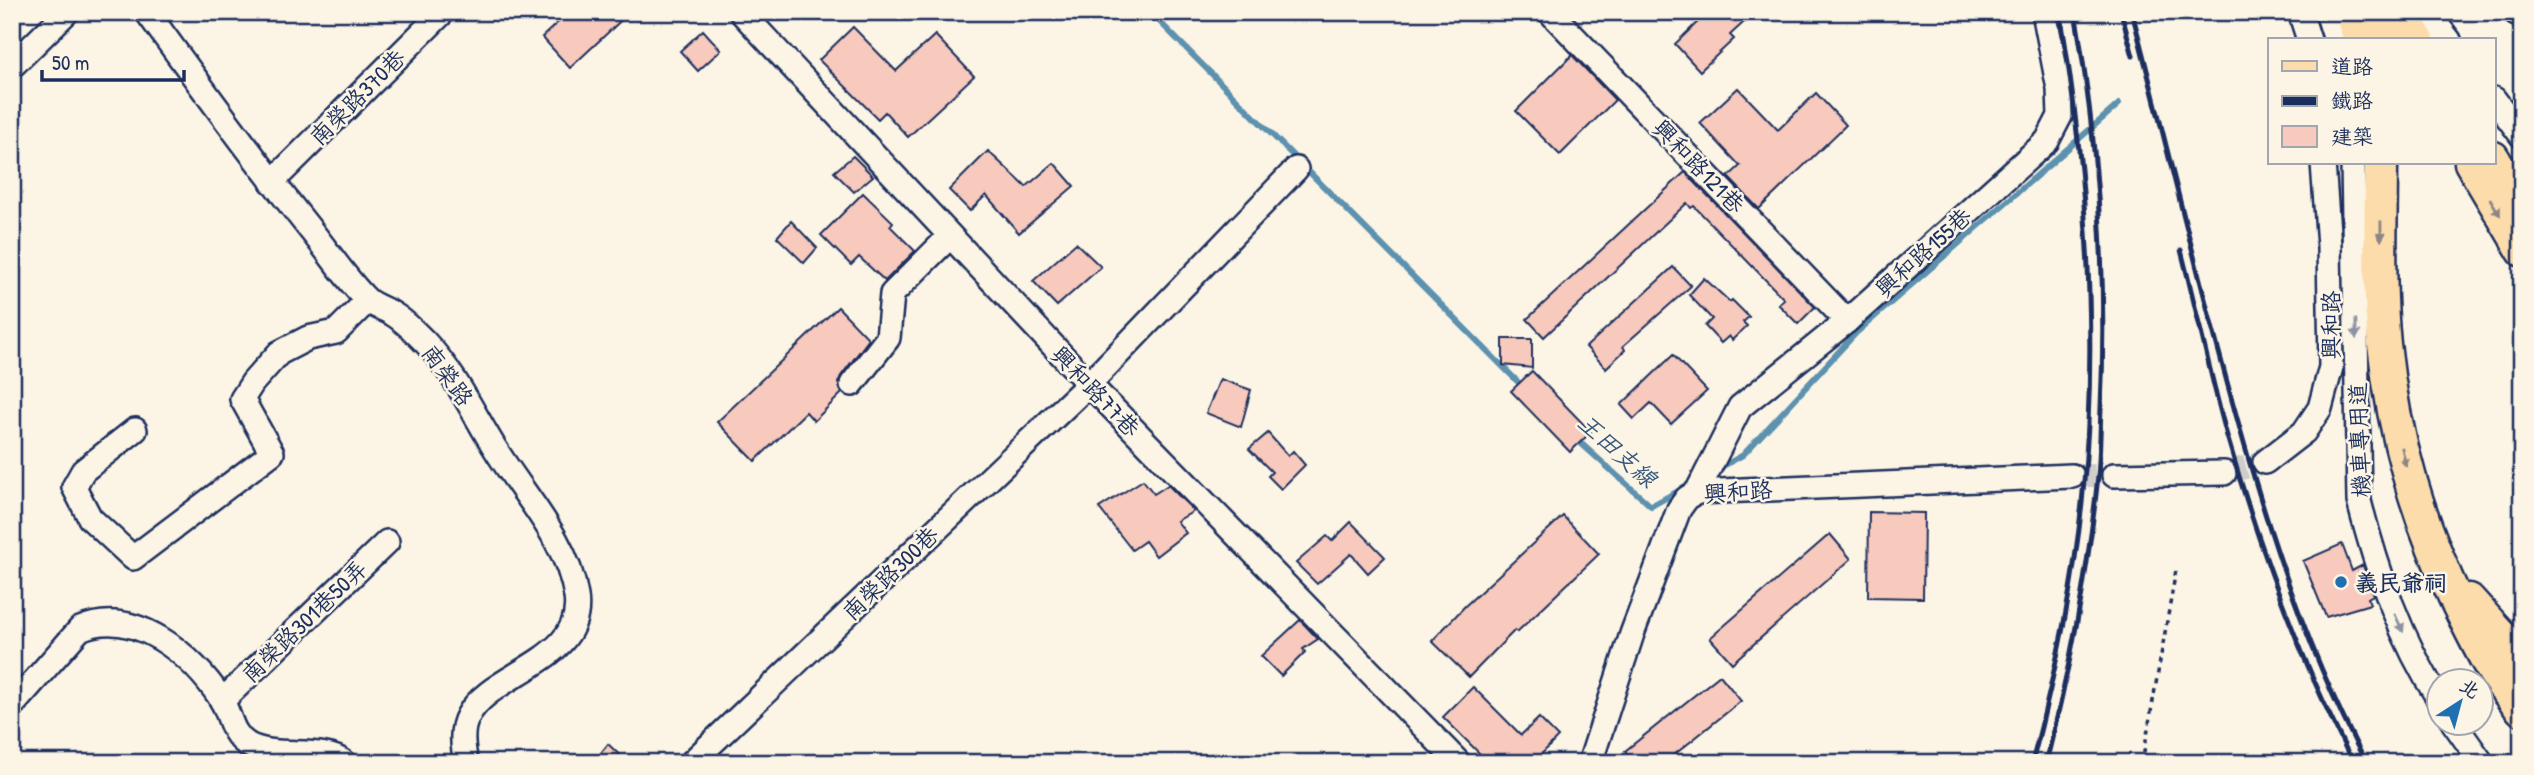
<svg xmlns="http://www.w3.org/2000/svg" width="2534" height="775" font-family="'Patrick Hand','LXGW WenKai TC',sans-serif">
<style>
.lines{fill:none;stroke-linecap:round;stroke-linejoin:round}
.stream{stroke:#5b91af;stroke-width:6}
.building{fill:#f8c9bd;stroke:#1b2f5e;stroke-width:2}
.minor-tunnel{stroke:#cfcdca;stroke-width:23;stroke-dasharray:23 11;stroke-linecap:butt}
.minor-casing{stroke:#1b2f5e;stroke-width:28}
.major-casing{stroke:#1b2f5e;stroke-width:33}
.highway-casing{stroke:#1b2f5e;stroke-width:37}
.path{stroke:#1b2f5e;stroke-width:3.5;stroke-dasharray:5 5;stroke-linecap:butt}
.minor{stroke:#fcf5e5;stroke-width:23}
.major{stroke:#fddcac;stroke-width:28}
.highway{stroke:#fddcac;stroke-width:32}
.rail{stroke:#1b2f5e;stroke-width:5}
.oneway{fill:#8c8685}
.oneway2{fill:#8c92a2}
.poi-dot{fill:#1f6fb2;stroke:#fcf5e5;stroke-width:2.5}
.labels{text-anchor:middle;dominant-baseline:central;stroke-width:5;stroke-linejoin:round;paint-order:stroke}
.street-label{font-size:23px;fill:#1b2f5e;stroke:#fcf5e5}
.poi-label{font-size:23px;font-weight:bold;fill:#1b2f5e;stroke:#fcf5e5;text-anchor:start}
.water-label{font-size:24px;font-style:italic;fill:#365880;stroke:#fcf5e5}
</style>
<rect width="100%" height="100%" fill="#fcf5e5"/>
<filter id="ink" filterUnits="userSpaceOnUse"><feTurbulence type="fractalNoise" baseFrequency=".0143" numOctaves="2"/><feDisplacementMap in="SourceGraphic" scale="14" xChannelSelector="R" yChannelSelector="G"/><feConvolveMatrix kernelMatrix="1 2 1 2 8 2 1 2 1" color-interpolation-filters="sRGB"/></filter>
<g filter="url(#ink)">
<g class="lines">
<!-- stream -->
<g class="stream">
<polyline points="1150,12 1525,389"/>
<polyline points="1575,438 1651,506 1684,488"/>
<polyline points="1718,469 1743,455 1856,333 2119,104"/>
</g>
</g>
<!-- building -->
<g class="building">
<polygon points="569,12 630,12 570,68 542,37"/>
<polygon points="1708,12 1755,12 1730,35 1734,39 1700,71 1675,44"/>
<polygon points="853,27 896,71 935,35 974,76 908,137 885,112 878,119 819,60"/>
<polygon points="703,30 721,50 698,71 680,51"/>
<polygon points="1572,55 1615,100 1560,155 1516,111"/>
<polygon points="1738,88 1778,130 1816,93 1846,125 1759,209 1728,177 1740,166 1700,123"/>
<polygon points="988,151 1026,187 1054,163 1074,186 1019,233 986,195 970,211 949,190"/>
<polygon points="853,156 873,176 854,192 834,172"/>
<polygon points="1685,172 1815,307 1798,324 1778,304 1784,299 1694,206 1691,208 1687,203 1544,337 1527,319"/>
<polygon points="863,193 893,222 890,226 915,251 885,281 859,257 851,265 821,235"/>
<polygon points="791,221 817,248 804,263 777,237"/>
<polygon points="1076,243 1101,267 1057,306 1033,281"/>
<polygon points="1673,267 1691,286 1623,346 1625,350 1606,368 1586,347"/>
<polygon points="1704,278 1730,302 1732,300 1749,317 1743,322 1747,326 1732,340 1729,336 1721,343 1705,326 1712,319 1689,295"/>
<polygon points="838,307 869,339 841,376 838,383 842,393 814,421 806,412 755,461 717,422"/>
<polygon points="1503,339 1532,339 1532,368 1503,365"/>
<polygon points="1673,355 1707,391 1671,424 1651,403 1634,419 1621,405"/>
<polygon points="1532,371 1591,432 1570,452 1511,391"/>
<polygon points="1220,379 1251,390 1241,427 1206,413"/>
<polygon points="1268,433 1288,456 1293,451 1305,465 1281,489 1268,476 1272,472 1249,449"/>
<polygon points="1143,480 1154,494 1168,485 1194,511 1177,521 1186,533 1156,556 1145,541 1132,550 1099,508"/>
<polygon points="1869,512 1924,513 1923,598 1868,597"/>
<polygon points="1563,516 1599,554 1517,632 1515,630 1469,677 1432,641 1465,606"/>
<polygon points="1351,522 1385,557 1368,573 1351,554 1317,584 1296,563 1327,536 1332,541"/>
<polygon points="1830,534 1851,559 1732,663 1710,638"/>
<polygon points="2342,544 2352,571 2363,565 2373,595 2368,598 2370,604 2326,617 2303,561"/>
<polygon points="1300,620 1318,639 1303,649 1305,652 1281,676 1261,656"/>
<polygon points="1720,675 1741,701 1664,763 1634,763 1625,751"/>
<polygon points="1473,687 1521,735 1539,718 1558,737 1533,763 1489,763 1443,717"/>
<polygon points="608,744 628,763 593,763"/>
</g>
<g class="lines">
<!-- minor-tunnel -->
<g class="minor-tunnel">
<polyline points="2224,473 2265,462"/>
<polyline points="2072,476 2114,475"/>
</g>
<defs>
<g id="minor">
<path d="M147,12C200,85 253,158 309,228C328,251 345,278 366,299C373,306 385,309 393,314C405,321 416,333 425,342C458,377 473,414 498,453C526,498 568,542 576,596C586,661 490,672 468,716C460,730 463,748 466,763"/>
<polyline points="741,12 1089,384 1459,763"/>
<polyline points="1550,12 1847,321"/>
<polyline points="2300,12 2309,40"/>
<polyline points="2327,12 2336,40"/>
<polyline points="2427,12 2449,40"/>
<polyline points="2515,12 2522,17"/>
<polyline points="12,66 67,12"/>
<polyline points="2494,99 2522,136"/>
<path d="M2353,163L2359,501C2377,571 2400,639 2440,701"/>
<polyline points="272,182 443,12"/>
<polyline points="852,384 888,338 892,294 949,237"/>
<polyline points="135,430 83,471 74,487 90,518 133,558 272,453 242,399 253,382 279,353 308,338 336,332 367,301"/>
<polyline points="2265,462 2304,432 2320,408 2331,367 2329,246 2323,163"/>
<polyline points="2114,475 2224,473"/>
<polyline points="1697,492 1740,407 1847,321 2047,141 2060,116 2059,89 2044,12"/>
<polyline points="222,701 387,542"/>
<path d="M12,706L80,629C135,605 193,656 221,699C231,715 230,733 247,744C273,760 324,745 345,763"/>
<polyline points="2453,722 2482,763"/>
<polyline points="691,763 1089,384 1296,169"/>
<polyline points="1590,763 1632,634 1679,509 1687,498 1697,492 2072,476"/>
</g>
<g id="major">
<polyline points="2373,12 2391,40"/>
<polyline points="2402,12 2420,40"/>
<polyline points="2494,156 2522,201"/>
<polyline points="2469,163 2522,252"/>
</g>
<g id="highway">
<polyline points="2351,12 2360,40"/>
<path d="M2381,163C2381,222 2378,285 2384,344C2394,438 2418,520 2458,604C2477,642 2493,678 2522,709"/>
<polyline points="2512,184 2522,195"/>
<polyline points="2469,600 2522,659"/>
</g>
</defs>
<!-- minor casing -->
<use href="#minor" class="minor-casing"/>
<!-- major casing -->
<use href="#major" class="major-casing"/>
<!-- highway casing -->
<use href="#highway" class="highway-casing"/>
<!-- path -->
<polyline class="path" points="2142,763 2176,570"/>
<!-- minor -->
<use href="#minor" class="minor"/>
<!-- major -->
<use href="#major" class="major"/>
<!-- highway -->
<use href="#highway" class="highway"/>
<!-- rail -->
<g class="rail">
<polyline points="2121,12 2133,56"/>
<path d="M2132,12C2162,127 2189,241 2220,356C2257,495 2298,634 2366,763"/>
<path d="M2181,250C2197,312 2210,374 2227,436C2259,547 2300,659 2353,763"/>
<path d="M2032,763C2054,678 2073,591 2082,503C2099,340 2087,173 2060,12"/>
<path d="M2046,763C2070,668 2088,573 2098,476C2100,454 2100,430 2101,408C2107,275 2098,143 2075,12"/>
</g>
</g>
<!-- one-way arrows -->
<defs><path id="oneway-solid" d="M-6-.8H1V-3.2L6.5 0L1 3.2V.8H-6Z" transform="scale(1.75)"/></defs>
<g class="oneway">
<use href="#oneway-solid" transform="translate(2495 207) rotate(59)"/>
<use href="#oneway-solid" transform="translate(2381 231) rotate(89)"/>
<use href="#oneway-solid" transform="translate(2404 457) rotate(77)"/>
</g>
<g class="oneway2">
<use href="#oneway-solid" transform="translate(2356 329) rotate(89)"/>
<use href="#oneway-solid" transform="translate(2399 623) rotate(65)"/>
</g>
</g>
<!-- markers -->
<circle class="poi-dot" cx="2341" cy="582" r="7"/>
<g class="labels">
<!-- street labels -->
<g class="street-label">
<text transform="translate(357 97) rotate(-45)">南榮路370巷</text>
<text transform="translate(1699 166) rotate(46)">興和路121巷</text>
<text transform="translate(1923 252) rotate(-42)">興和路155巷</text>
<text transform="translate(2330 325) rotate(-90)">興和路</text>
<text transform="translate(448 375) rotate(54)">南榮路</text>
<text transform="translate(1096 391) rotate(46)">興和路77巷</text>
<text transform="translate(2359 440) rotate(-92)">機車專用道</text>
<text transform="translate(1738 491) rotate(-4)">興和路</text>
<text transform="translate(890 573) rotate(-44)">南榮路300巷</text>
<text transform="translate(304 621) rotate(-44)">南榮路301巷50弄</text>
</g>
<!-- poi labels -->
<g class="poi-label">
<text x="2355" y="582">義民爺祠</text>
</g>
<!-- water labels -->
<g class="water-label">
<text transform="translate(1618 450) rotate(42)">王田支線</text>
</g>
</g>
<!-- margin -->
<rect width="2534" height="775" fill="none" stroke="#fcf5e5" stroke-width="42"/>
<rect x="21" y="21" width="2492" height="733" fill="none" stroke="#1b2f5e" stroke-width="2.5" filter="url(#ink)"/>
<!-- legend -->
<rect x="2268" y="38" width="228" height="126" fill="#fcf5e5" stroke="#a2a6af" stroke-width="2"/>
<rect x="2282" y="61" width="35" height="10" fill="#fddcac" stroke="#a2a6af" stroke-width="2"/>
<text x="2331" y="74" font-size="21" fill="#1b2f5e">道路</text>
<rect x="2282" y="96" width="35" height="10" fill="#1b2f5e" stroke="#a2a6af" stroke-width="2"/>
<text x="2331" y="108" font-size="21" fill="#1b2f5e">鐵路</text>
<rect x="2282" y="126" width="35" height="21" fill="#f8c9bd" stroke="#a2a6af" stroke-width="2"/>
<text x="2331" y="144" font-size="21" fill="#1b2f5e">建築</text>
<!-- north arrow -->
<g transform="translate(2460 702) rotate(36)"><circle r="33" fill="#fcf5e5" stroke="#a2a6af" stroke-width="2"/>
<path d="M0-5L12 26L0 18L-12 26Z" fill="#1f6fb2"/>
<text y="-10" font-size="19" font-weight="bold" text-anchor="middle" fill="#1b2f5e">北</text>
</g>
<!-- scale -->
<path d="M42 70v10h142v-10" fill="none" stroke="#1b2f5e" stroke-width="3.5"/>
<text x="52" y="70" font-size="21" fill="#1b2f5e" stroke="#fcf5e5" stroke-width="5" paint-order="stroke">50 m</text>
</svg>
